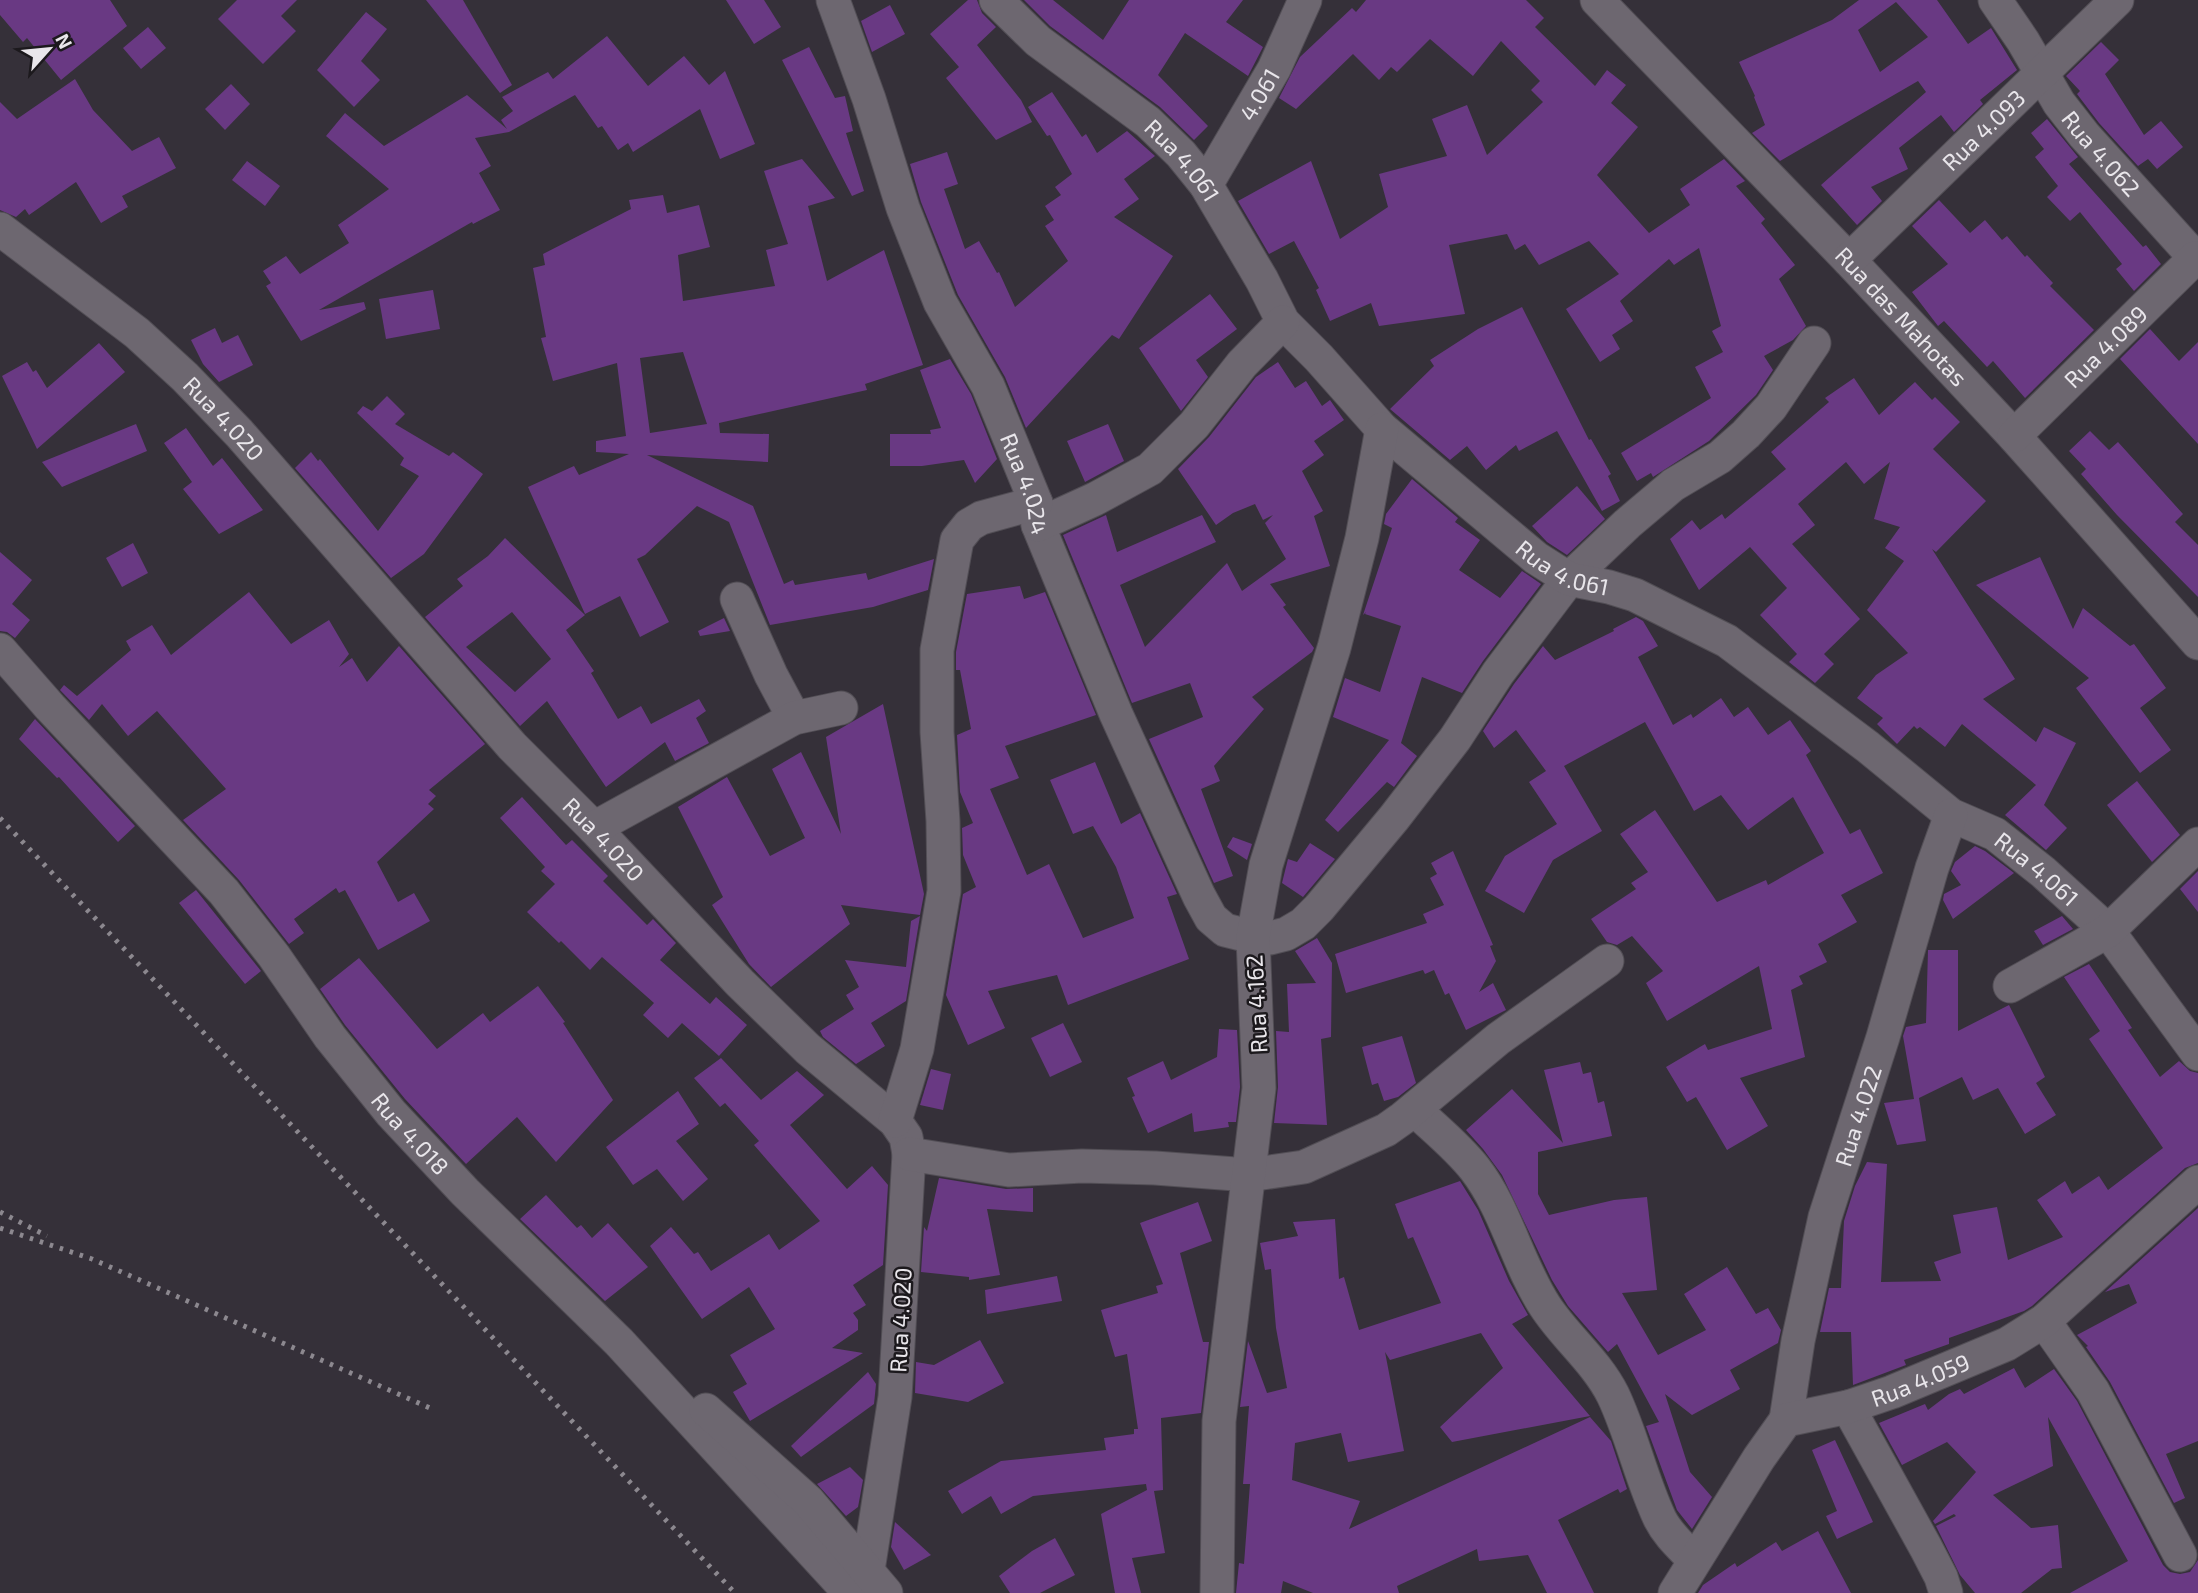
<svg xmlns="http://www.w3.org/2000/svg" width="2198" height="1593" font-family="'Exo 2',sans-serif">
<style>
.building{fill:#693983;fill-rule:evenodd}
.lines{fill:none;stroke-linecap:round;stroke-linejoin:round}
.minor-casing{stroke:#524e55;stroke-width:35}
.minor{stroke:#6d6770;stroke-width:33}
.rail{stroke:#8c888f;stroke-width:5;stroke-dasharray:3.5 7;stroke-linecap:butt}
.labels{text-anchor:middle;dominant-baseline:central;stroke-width:5;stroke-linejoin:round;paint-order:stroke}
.street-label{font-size:23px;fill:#e9e6eb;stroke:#1c191d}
</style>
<rect width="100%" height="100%" fill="#353039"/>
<!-- building -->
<g class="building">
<polygon points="0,0 110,0 127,26 61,80 27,38 23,42 0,15"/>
<polygon points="237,0 297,0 281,16 296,31 263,64 218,19"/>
<polygon points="426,0 463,0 512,85 500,93"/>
<polygon points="726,0 764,0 781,27 754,44"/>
<polygon points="968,0 977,0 982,13 996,27 977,45 1021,100 1032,122 996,140 946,78 959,67 930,34"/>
<polygon points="1024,0 1053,0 1103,40 1129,0 1243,0 1226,22 1263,47 1248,76 1185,33 1158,75 1208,126 1194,140 1160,107 1050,26"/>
<polygon points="1366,0 1526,0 1544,18 1535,27 1595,86 1607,70 1626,85 1611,103 1638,127 1597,175 1649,233 1690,205 1680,189 1724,159 1745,181 1736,186 1765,219 1761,223 1795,265 1779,279 1806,326 1793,340 1764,356 1773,370 1756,395 1709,441 1653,477 1651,473 1637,481 1621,453 1711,398 1695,367 1723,352 1712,331 1721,326 1699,248 1674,265 1669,259 1620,301 1633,321 1612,335 1620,349 1600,362 1566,309 1619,274 1589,241 1539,265 1525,244 1515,250 1507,234 1449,245 1465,314 1379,326 1371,303 1330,321 1316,290 1319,288 1294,241 1269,254 1238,201 1311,161 1340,239 1388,207 1379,174 1447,156 1432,119 1467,105 1487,155 1543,102 1531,90 1540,81 1501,41 1473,76 1430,39 1397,72 1391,67 1379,80 1353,54 1296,109 1279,98 1300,57 1352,8 1356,12"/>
<path d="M1859,0H1937L1968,44L1991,28L2017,70L1980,100L1983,104L1954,132L1941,115L1899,148L1908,169L1871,187L1882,201L1857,225L1821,185L1926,92L1918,81L1780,161L1752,133L1765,125L1754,97L1755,96L1739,62L1832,20ZM1896,2L1928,37L1880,72L1858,30Z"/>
<polygon points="890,5 905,34 872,52 861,21"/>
<polygon points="366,12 387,29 361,61 380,80 354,107 317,70"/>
<polygon points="148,27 166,48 141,69 123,48"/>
<polygon points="607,36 648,86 684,56 709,85 725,71 755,144 720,159 700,109 633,152 628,143 618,150 602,126 598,128 575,95 509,132 475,138 491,166 479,173 500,210 473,224 472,222 319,310 364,302 366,309 301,341 266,286 271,283 263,271 286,256 300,274 349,243 338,225 389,189 326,136 345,113 384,146 467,95 507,129 501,120 513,111 502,97 548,72 553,79"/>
<polygon points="2101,42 2119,60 2105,74 2144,135 2161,121 2183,147 2157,169 2148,159 2138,166 2099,123 2077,94 2080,91 2066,76"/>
<polygon points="809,47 835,98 845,96 853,131 846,133 864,191 852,196 782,60"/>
<polygon points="75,79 93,110 132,151 159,137 176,168 122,196 128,207 101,223 76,182 29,215 25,209 16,217 0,210 0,102 17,119"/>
<polygon points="231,84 250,104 225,130 205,109"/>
<polygon points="1052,92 1082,137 1086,134 1097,153 1127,131 1155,156 1124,179 1139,199 1114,217 1173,256 1119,339 1112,335 1026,428 1005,377 958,295 921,202 910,164 947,152 958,184 944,189 965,249 979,241 997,273 999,272 1015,307 1068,261 1045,226 1054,220 1045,206 1061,195 1055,187 1072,174 1050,135 1047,136 1028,107"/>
<polygon points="2047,119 2078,157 2069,164 2143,247 2146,245 2161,264 2134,291 2116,269 2122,264 2080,212 2070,221 2047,197 2058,186 2035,157 2044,149 2031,133"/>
<path d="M802,159L835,198L808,206L827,281L884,250L923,365L865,384L867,390L719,423L720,433L769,434L768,462L647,455L753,506L784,584L793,580L795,585L866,573L868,580L934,559L928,590L873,607L770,625L729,522L697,506L645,555L637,559L669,622L640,637L620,596L585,614L528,487L574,466L579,475L629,454L596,452V441L626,436L617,363L553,381L541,338L546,337L533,268L545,265L543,254L631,209L629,200L663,195L667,213L699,205L710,247L678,255L683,301L775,286L766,250L788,244L764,171ZM683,352L707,424L650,433L640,358Z"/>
<polygon points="247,161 280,186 265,206 232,180"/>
<polygon points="1939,200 1970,233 1985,220 2002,240 2007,236 2025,257 2027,255 2053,283 2050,286 2094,330 2025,398 1993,361 1987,367 1944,321 1938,326 1912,292 1948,264 1912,226"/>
<polygon points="433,290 440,329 386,339 379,299"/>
<polygon points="1210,294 1237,329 1196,360 1208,377 1181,411 1139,348"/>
<polygon points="1522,307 1589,440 1591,439 1611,474 1608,476 1620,501 1602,511 1557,431 1519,451 1516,445 1486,470 1467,446 1450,460 1390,409 1434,366 1430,360 1478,329"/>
<polygon points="215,328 222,343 238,335 253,365 219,382 203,364 191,340"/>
<polygon points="2150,329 2179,361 2198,342 2198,444 2120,359"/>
<polygon points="99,343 125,372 37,449 2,376 27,362 33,372 36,370 47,388"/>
<polygon points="950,359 971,394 997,459 975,483 964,460 922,466 890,466 890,434 931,434 930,430 941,428 920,370"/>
<polygon points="1278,362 1295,388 1306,381 1322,406 1330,400 1344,420 1314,441 1324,455 1302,471 1323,511 1314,516 1330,566 1270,584 1286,605 1283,607 1314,648 1312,652 1252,697 1264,709 1214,766 1220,781 1201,789 1233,876 1214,883 1149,739 1203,717 1190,683 1132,703 1063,535 1106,515 1117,552 1202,515 1216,542 1120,585 1145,647 1227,563 1242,591 1286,559 1265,523 1273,515 1263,520 1255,504 1233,513 1216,525 1178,469 1209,437 1256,377"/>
<polygon points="1854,378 1879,415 1915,382 1932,400 1935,397 1960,422 1933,449 1986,501 1936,552 1932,549 2015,679 1983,699 2036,742 2044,727 2076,743 2044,805 2067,828 2046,850 2005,815 2036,785 1962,724 1945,747 1920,727 1917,729 1914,726 1897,744 1877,724 1883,718 1857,698 1876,675 1908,653 1867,610 1904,561 1885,548 1900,527 1874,519 1890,462 1864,484 1846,462 1798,504 1815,525 1792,544 1860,619 1824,654 1834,664 1815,683 1789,662 1797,654 1760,615 1787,588 1750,547 1699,590 1670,539 1692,520 1700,530 1722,514 1725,519 1786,469 1771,452 1829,402 1825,398"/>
<polygon points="387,396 405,414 395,424 449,456 453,452 483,474 424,554 391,578 295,468 311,452 318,461 320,459 378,531 419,476 400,465 404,458 357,413 363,406 372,411"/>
<polygon points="136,424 147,451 62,487 42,462"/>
<polygon points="1108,424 1124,461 1085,482 1067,441"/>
<polygon points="186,428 213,466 222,458 263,510 219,534 183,489 192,482 164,443"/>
<polygon points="2090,431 2109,450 2118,442 2183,514 2175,522 2198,545 2198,597 2117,515 2081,474 2086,469 2069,451"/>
<polygon points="1412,479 1458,518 1455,522 1480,540 1459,570 1500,598 1522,571 1541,584 1483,661 1462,693 1422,677 1401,743 1417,756 1394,787 1387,782 1338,832 1325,820 1389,740 1333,717 1345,678 1380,692 1401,626 1365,614 1366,612 1363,615 1392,528 1384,524 1386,514"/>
<polygon points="1577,486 1605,519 1567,555 1547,542 1532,526"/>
<path d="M505,538L585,615L566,630L594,671L591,673L618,719L641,706L651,724L699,699L706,711L696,718L709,743L675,761L665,742L606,787L547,701L520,726L425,617L463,586L457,579L488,556ZM512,612L551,659L515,692L466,647Z"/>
<polygon points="133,543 148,573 122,587 106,558"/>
<polygon points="0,552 32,580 12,604 30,620 15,638 7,632 0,631"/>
<polygon points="2040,557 2073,629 2083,608 2130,646 2134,644 2166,688 2140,708 2171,750 2140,773 2076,688 2089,678 1976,585"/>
<polygon points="1020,586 1024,599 1045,592 1096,715 1005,746 1019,778 990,789 1027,875 1049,864 1083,938 1134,918 1116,867 1093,826 1073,834 1050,780 1095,762 1121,824 1140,813 1177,894 1167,897 1189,959 1068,1005 1057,975 988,991 1005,1028 968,1045 946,995 963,894 976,887 963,855 962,828 973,823 960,792 957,735 971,729 960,670 956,670 956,652 967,594"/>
<polygon points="249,592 291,644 329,620 349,654 339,667 352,658 367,682 399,646 485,744 429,790 436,796 428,804 434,809 377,862 398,902 414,893 430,921 378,950 345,890 339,893 336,888 294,919 304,933 289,944 239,880 183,820 226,789 157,711 128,736 102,704 89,720 60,690 64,685 77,696 131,650 126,641 152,625 171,655"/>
<polygon points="1636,617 1643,621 1658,646 1638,657 1673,725 1691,714 1693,718 1721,698 1734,717 1748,707 1768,735 1790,720 1811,751 1806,755 1850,834 1860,829 1883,873 1841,895 1857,922 1818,944 1827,962 1799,976 1803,984 1791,990 1805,1057 1740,1078 1768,1126 1727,1150 1696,1097 1687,1102 1666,1067 1705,1044 1708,1050 1772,1029 1759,966 1667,1021 1646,983 1663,971 1632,936 1617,945 1607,942 1591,919 1636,889 1631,883 1648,872 1620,834 1655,810 1717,902 1766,880 1768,885 1824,853 1793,797 1748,830 1721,795 1694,811 1645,722 1564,766 1602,831 1553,860 1524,913 1485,891 1505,856 1557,824 1529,782 1546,771 1516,730 1494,748 1483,731 1514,684 1543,646 1555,660 1614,631 1613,629"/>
<polygon points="724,618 730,631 700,636 698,631"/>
<polygon points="883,704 924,894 920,915 841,905 850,924 771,987 749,964 712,905 723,897 678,807 727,777 770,856 805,838 772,769 801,752 841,834 826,737"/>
<polygon points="35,719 135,826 118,842 59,777 57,778 19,739"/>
<polygon points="2137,781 2180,835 2152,862 2107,805"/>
<polygon points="522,797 566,845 572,840 608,876 603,881 647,925 653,919 676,943 660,960 710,1004 716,997 747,1025 719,1056 682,1023 668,1038 643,1015 654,1003 602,957 590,970 561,941 559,943 527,912 555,884 541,871 545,867 500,818"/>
<polygon points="1233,837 1252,844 1247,860 1227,847"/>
<polygon points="1310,843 1335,859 1303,897 1282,883 1288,859 1297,862"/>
<polygon points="1975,846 1985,851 2014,873 1953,919 1943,900 1944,894 1961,885 1951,871 1955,862"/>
<polygon points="1453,851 1493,945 1490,946 1496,961 1479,992 1493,983 1506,1010 1466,1030 1449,993 1445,995 1434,970 1425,974 1423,970 1346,993 1335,954 1427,923 1423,914 1444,905 1430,878 1437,874 1431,863"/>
<polygon points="2198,871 2198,912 2180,889"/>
<polygon points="196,890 261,971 245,984 179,903"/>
<polygon points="920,916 906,1001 871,1023 885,1046 856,1064 823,1037 820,1031 854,1009 846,995 859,987 845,960 906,967 911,921"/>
<polygon points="2062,916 2073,929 2043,945 2034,931"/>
<polygon points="1317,938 1332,963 1331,1037 1321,1039 1327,1125 1274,1123 1278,1087 1276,1031 1289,1032 1287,984 1316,983 1295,951"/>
<polygon points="1928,950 1958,950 1958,1031 2009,1005 2045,1077 2036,1083 2056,1115 2025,1134 1998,1088 1973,1100 1962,1077 1919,1098 1926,1141 1897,1145 1884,1103 1914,1099 1903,1036 1906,1027 1926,1023"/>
<polygon points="359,958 437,1049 483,1013 490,1022 538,986 565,1022 563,1023 613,1100 556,1162 517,1117 466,1164 405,1099 345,1025 320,989"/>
<polygon points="2089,964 2132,1028 2128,1030 2160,1077 2179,1061 2190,1071 2198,1073 2198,1163 2185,1168 2032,1306 2024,1311 1949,1338 1949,1344 1904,1360 1906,1365 1853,1385 1851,1332 1820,1332 1829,1288 1841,1288 1844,1221 1855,1186 1867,1162 1887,1164 1881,1282 1941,1281 1934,1262 1961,1253 1953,1215 1997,1207 2008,1260 2063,1237 2037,1200 2065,1181 2072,1194 2099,1176 2108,1190 2163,1148 2089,1039 2100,1031 2064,977"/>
<polygon points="1063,1023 1082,1062 1050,1077 1031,1038"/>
<polygon points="1219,1029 1237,1030 1240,1087 1236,1122 1228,1122 1229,1127 1194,1132 1192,1113 1148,1133 1132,1097 1135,1096 1127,1078 1163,1061 1171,1080 1217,1057"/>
<polygon points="1402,1036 1416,1083 1398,1097 1384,1101 1378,1083 1372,1085 1362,1047"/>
<polygon points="721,1058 761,1100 797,1071 824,1095 790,1125 847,1189 872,1166 888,1185 883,1265 853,1285 866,1305 853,1313 858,1320 858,1330 832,1348 863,1353 750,1421 733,1392 747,1384 730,1355 775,1329 749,1287 702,1319 650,1246 671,1227 694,1254 698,1252 711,1271 769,1234 779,1250 820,1221 754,1145 759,1141 725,1103 720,1107 694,1078"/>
<polygon points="1580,1062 1583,1074 1591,1072 1598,1103 1604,1101 1612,1136 1538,1152 1538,1194 1549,1215 1614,1200 1647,1197 1657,1290 1622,1293 1658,1355 1706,1330 1684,1294 1727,1267 1756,1314 1768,1308 1781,1330 1778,1343 1730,1370 1740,1389 1692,1415 1665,1394 1690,1472 1712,1497 1692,1529 1677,1510 1646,1426 1659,1422 1617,1344 1608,1352 1568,1306 1552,1280 1502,1175 1483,1149 1466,1130 1512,1089 1563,1143 1544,1070"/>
<polygon points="931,1069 951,1074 943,1110 920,1105"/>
<polygon points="678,1091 699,1124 676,1141 708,1179 683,1201 657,1169 633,1185 606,1147"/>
<polygon points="939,1178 1006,1189 1033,1188 1033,1212 987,1209 1000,1275 969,1280 969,1277 921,1272 924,1227 927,1231"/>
<polygon points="1460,1181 1478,1210 1509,1281 1528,1315 1512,1324 1590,1416 1452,1442 1440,1427 1503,1368 1481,1333 1390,1360 1385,1352 1404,1451 1348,1462 1341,1433 1295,1443 1292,1480 1360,1501 1349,1529 1590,1417 1611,1441 1627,1489 1620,1493 1618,1489 1558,1520 1594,1593 1547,1593 1528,1555 1479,1561 1477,1549 1397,1586 1399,1593 1313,1593 1283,1581 1281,1593 1236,1593 1239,1563 1244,1564 1250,1484 1243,1484 1249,1406 1240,1407 1248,1341 1267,1393 1287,1388 1276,1328 1271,1269 1265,1270 1260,1243 1298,1236 1293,1222 1335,1219 1339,1279 1344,1277 1359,1330 1441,1303 1413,1237 1408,1239 1395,1204"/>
<polygon points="546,1195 577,1228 581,1225 592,1238 608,1223 648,1267 605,1301 520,1219"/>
<polygon points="1198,1202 1212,1241 1180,1253 1203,1342 1209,1342 1201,1413 1161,1418 1163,1490 1154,1491 1165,1553 1132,1558 1141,1593 1115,1593 1101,1514 1147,1490 1146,1484 1033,1496 1001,1514 991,1496 962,1514 948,1491 1001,1461 1106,1450 1104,1438 1134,1434 1134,1429 1138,1429 1127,1354 1115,1357 1101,1310 1158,1293 1156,1286 1163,1284 1140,1223"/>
<polygon points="2198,1208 2198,1441 2166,1454 2185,1498 2174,1503 2110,1382 2086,1347 2088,1346 2077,1335 2137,1303 2129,1284 2105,1292"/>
<polygon points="1057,1276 1062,1301 987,1314 985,1290"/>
<polygon points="980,1340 1004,1383 968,1402 915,1393 916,1362 934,1365"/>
<polygon points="2014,1368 2025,1388 2054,1369 2077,1401 2163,1565 2170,1572 2180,1574 2190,1572 2198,1560 2198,1593 2070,1593 2128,1561 2048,1417 2053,1466 1993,1495 2031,1528 2058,1525 2062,1568 2052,1569 2021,1593 1975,1593 1960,1575 1936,1526 1956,1516 1954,1514 1935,1524 1933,1521 1976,1472 1947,1442 1902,1465 1879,1423 1925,1404 1928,1410 1949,1394 1960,1389 1964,1394"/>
<polygon points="868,1372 876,1384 874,1404 801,1457 791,1446"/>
<polygon points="1835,1440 1873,1522 1837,1539 1826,1516 1837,1511 1812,1450"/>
<polygon points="850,1467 863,1480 858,1507 846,1516 817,1484"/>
<polygon points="895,1522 931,1555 904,1570 891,1547"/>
<polygon points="1818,1531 1851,1593 1698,1593 1703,1585 1735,1563 1737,1567 1776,1542 1782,1551"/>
<polygon points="1055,1538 1075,1575 1040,1593 1010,1593 999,1576 1032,1551"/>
</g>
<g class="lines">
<defs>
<g id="minor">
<path id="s1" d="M833,0L869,99L903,208L940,302L988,386L1036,503L1038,525L1116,714L1199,896L1211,918L1225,930L1253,937L1270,938L1286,934L1303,924L1319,908L1394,818L1455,739L1498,673L1569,579L1627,524L1673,485L1720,457L1746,434L1771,407L1814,343"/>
<path id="s2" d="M996,0L1038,41L1148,122L1181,154L1206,185L1262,280L1283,322L1319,358L1382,429L1536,558L1569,579L1609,587L1635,595L1727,641L1868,747L1951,815L1995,834L2043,872L2108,931L2198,1054"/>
<path id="s3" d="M1597,0L1849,260L2014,436L2198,643"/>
<path id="s4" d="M1995,0L2023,41L2059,103L2084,135L2198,261"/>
<path id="s5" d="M1206,185L1274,69L1305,0"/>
<path id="s6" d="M0,229L137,333L185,377L239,433L512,746L594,828L740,983L808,1049L895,1121L906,1137L909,1154L895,1397L868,1570"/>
<path id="s7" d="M1849,260L2117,0"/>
<path id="s8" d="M2014,436L2195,258"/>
<polyline points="1038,525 1095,499 1150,469 1194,425 1242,364 1283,322"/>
<polyline points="737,599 771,675 794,718"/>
<path id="s9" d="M0,650L50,707L224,892L274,956L330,1037L391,1113L465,1192L619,1342L850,1593"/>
<polyline points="594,828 794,718 841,708"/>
<polyline points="2010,986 2108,931 2198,844"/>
<path d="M1414,1109C1434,1128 1458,1147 1475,1169C1506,1209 1517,1263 1545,1306C1565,1337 1596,1361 1613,1395C1632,1435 1641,1479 1660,1519C1668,1535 1682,1547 1694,1560"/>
<polyline points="895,1121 917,1049 944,891 943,821 937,732 937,650 957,540 969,525 981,518 1036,503"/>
<polyline points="909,1154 1009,1170 1082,1166 1155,1168 1249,1175 1304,1167 1386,1130 1403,1118 1498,1039 1607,961"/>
<polyline points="2044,1321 2093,1391 2180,1555"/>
<polyline points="1848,1407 1926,1548 1941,1577 1946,1593"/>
<polyline points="706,1410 808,1501 886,1593"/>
<path id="s10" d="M1786,1420L1798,1341L1825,1217L1883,1037L1932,868L1951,815"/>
<polyline points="1217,1593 1219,1421 1259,1088 1253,937 1266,865 1334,648 1362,538 1382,429"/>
<path id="s11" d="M1675,1593L1759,1458L1786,1420L1848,1407L1892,1392L2007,1344L2044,1321L2198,1182"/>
</g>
</defs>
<!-- minor casing -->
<use href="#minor" class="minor-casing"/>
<!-- minor -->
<use href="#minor" class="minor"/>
<!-- rail -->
<g class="rail">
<polyline points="0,818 735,1593"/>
<polyline points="0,1212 47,1236"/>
<polyline points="0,1228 92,1259 430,1408"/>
</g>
</g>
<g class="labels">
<!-- street labels -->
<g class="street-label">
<text stroke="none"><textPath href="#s5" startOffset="105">4.061</textPath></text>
<text stroke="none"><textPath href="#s7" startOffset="187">Rua 4.093</textPath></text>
<text stroke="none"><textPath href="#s4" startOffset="187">Rua 4.062</textPath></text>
<text stroke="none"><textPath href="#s2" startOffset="247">Rua 4.061</textPath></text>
<text stroke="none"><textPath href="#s3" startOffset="439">Rua das Mahotas</textPath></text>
<text stroke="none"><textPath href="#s8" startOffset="128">Rua 4.089</textPath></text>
<text stroke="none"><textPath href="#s6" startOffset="294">Rua 4.020</textPath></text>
<text stroke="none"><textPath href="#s1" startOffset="522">Rua 4.024</textPath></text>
<text stroke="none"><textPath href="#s2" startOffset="814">Rua 4.061</textPath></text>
<text stroke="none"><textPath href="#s6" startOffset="861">Rua 4.020</textPath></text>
<text stroke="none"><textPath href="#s2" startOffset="1381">Rua 4.061</textPath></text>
<text transform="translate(1256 1004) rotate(-93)">Rua 4.162</text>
<text stroke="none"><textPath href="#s10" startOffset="313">Rua 4.022</textPath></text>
<text stroke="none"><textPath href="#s9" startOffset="635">Rua 4.018</textPath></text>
<text transform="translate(900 1320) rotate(-87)">Rua 4.020</text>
<text stroke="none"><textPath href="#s11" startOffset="346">Rua 4.059</textPath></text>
</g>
</g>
<!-- north arrow -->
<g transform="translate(49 49) rotate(63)" stroke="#1c191d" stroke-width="5" paint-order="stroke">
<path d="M0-5L12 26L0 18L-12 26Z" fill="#e9e6eb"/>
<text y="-10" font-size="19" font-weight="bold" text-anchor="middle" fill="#e9e6eb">N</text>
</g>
</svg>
